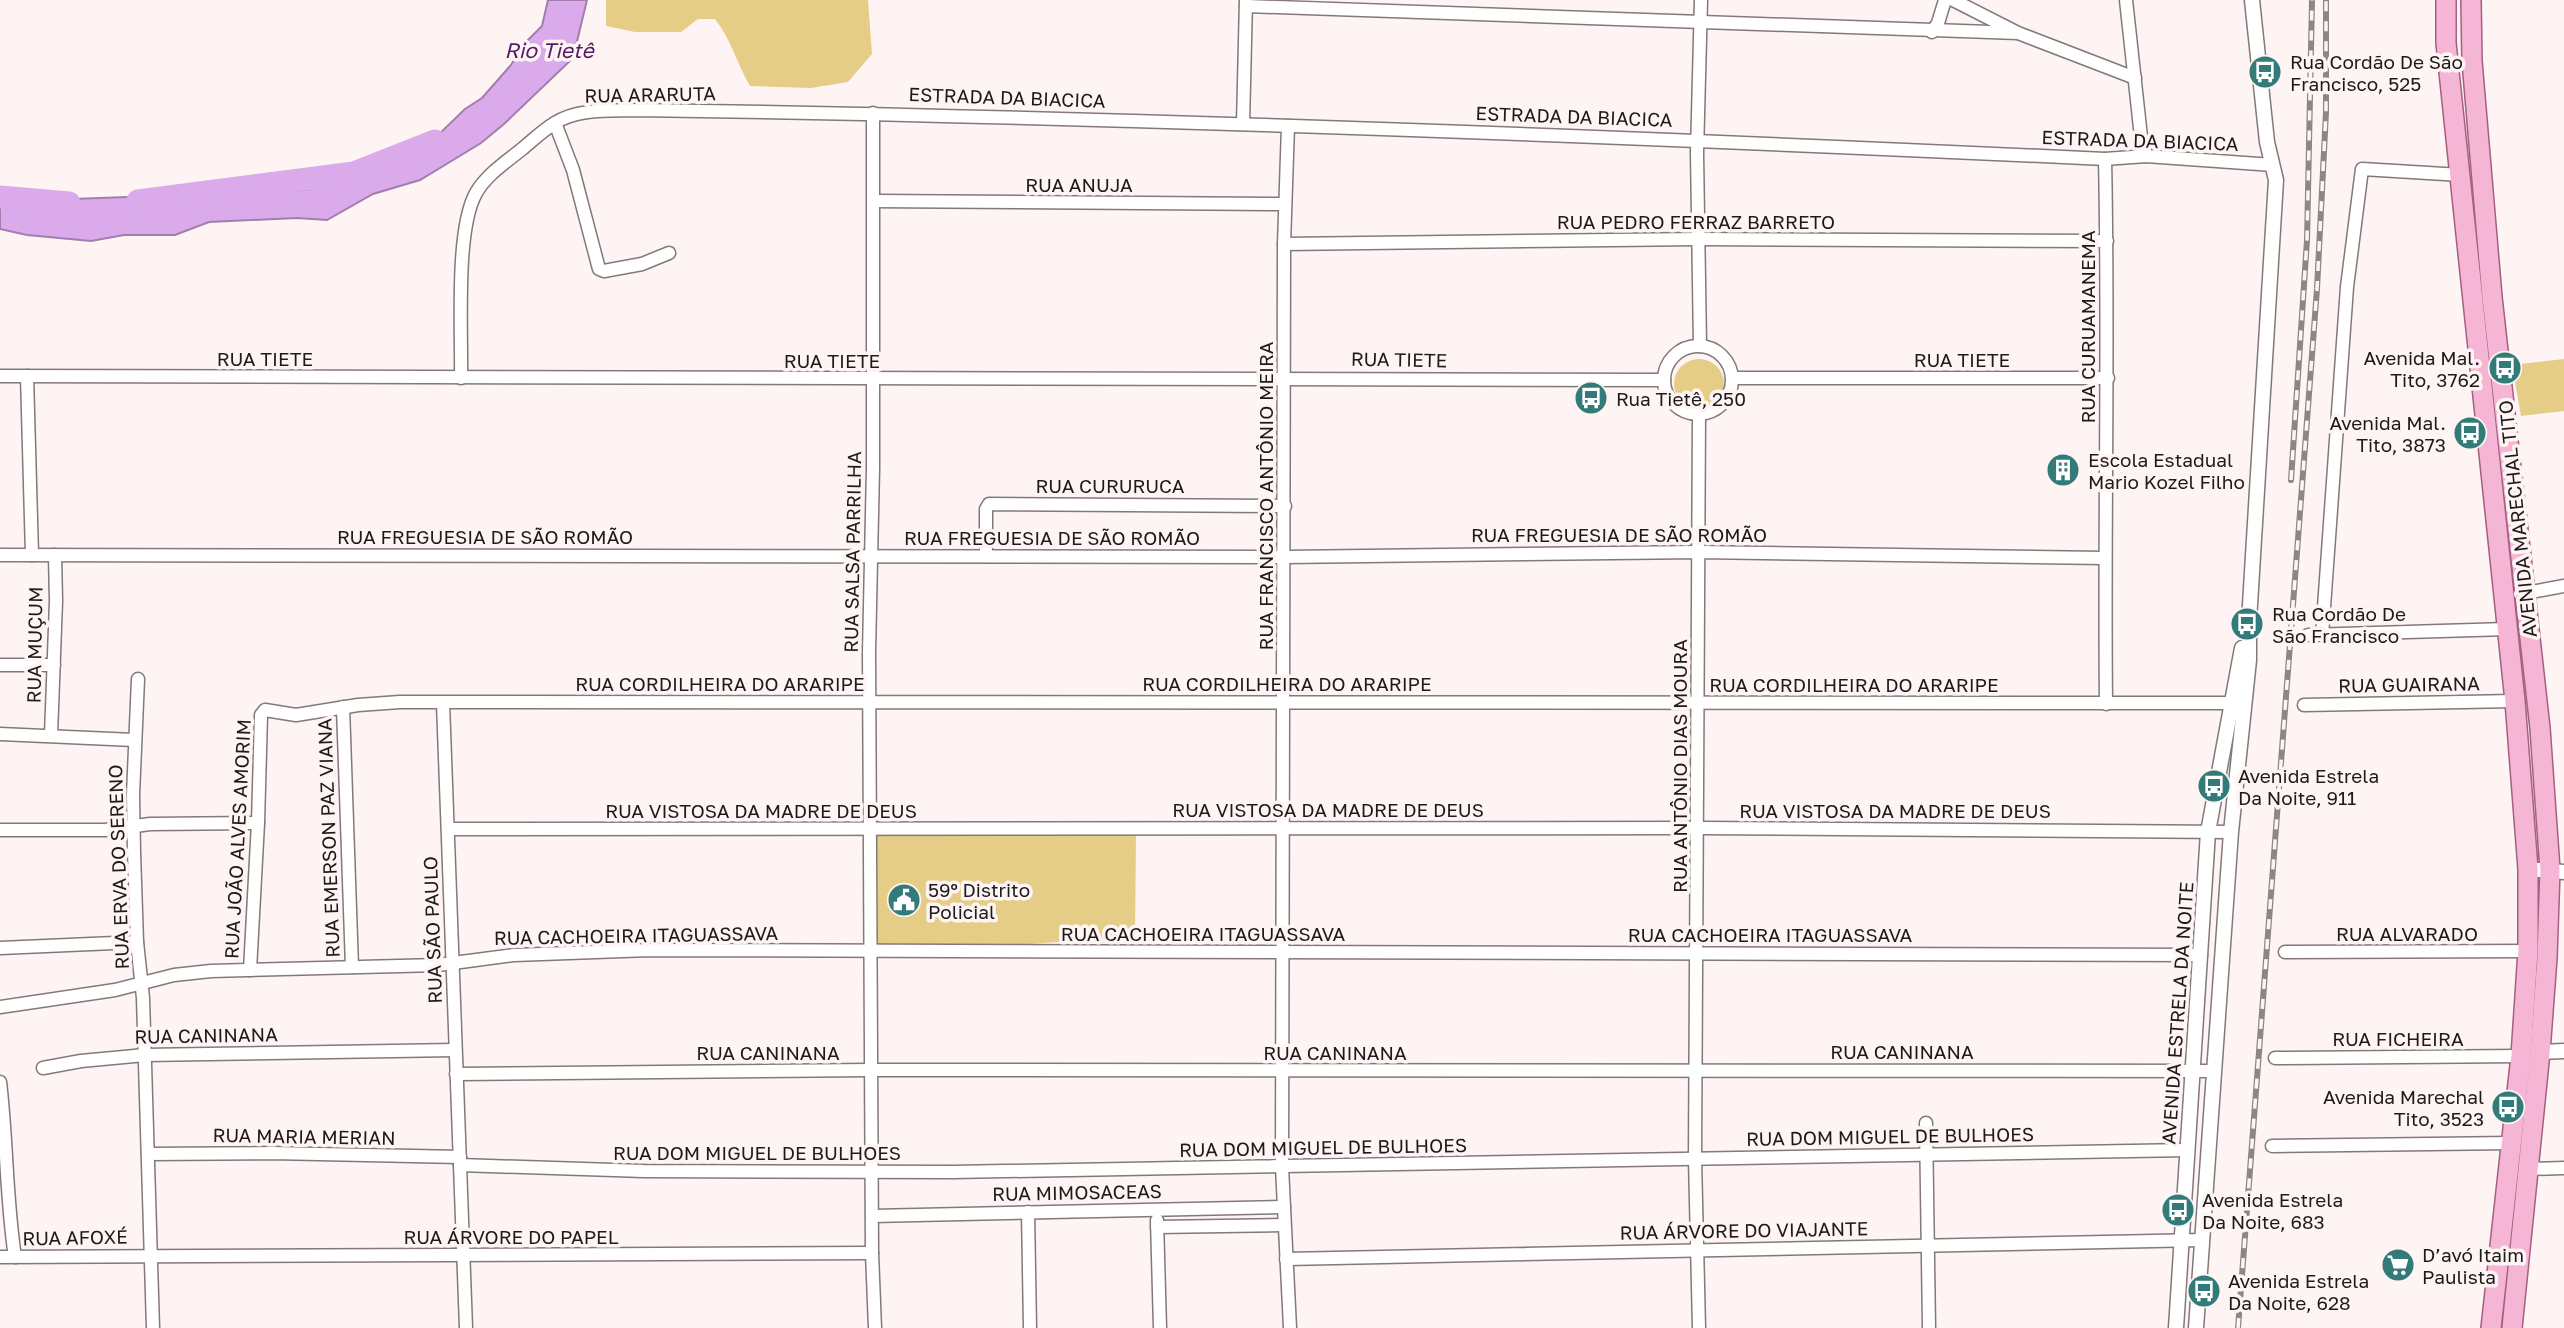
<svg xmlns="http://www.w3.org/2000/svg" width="2564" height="1328" font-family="'Golos Text',sans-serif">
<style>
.green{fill:#e5cd88}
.water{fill:#daaaeb;stroke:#a17fac;stroke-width:2}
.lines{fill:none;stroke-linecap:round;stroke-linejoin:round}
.river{stroke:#daaaeb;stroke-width:23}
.minor-casing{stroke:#827979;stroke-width:15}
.tertiary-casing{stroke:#827979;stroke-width:17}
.primary-casing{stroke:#a46080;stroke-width:22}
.minor{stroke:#fff;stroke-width:12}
.tertiary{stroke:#fff;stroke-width:14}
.primary{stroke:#f4b6d4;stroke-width:19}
.rail-casing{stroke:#8d8686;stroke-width:6}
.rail{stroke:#fef4f3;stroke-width:3.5;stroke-dasharray:10;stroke-linecap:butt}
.labels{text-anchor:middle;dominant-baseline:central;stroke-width:7;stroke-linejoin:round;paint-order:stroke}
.poi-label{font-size:19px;fill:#1d1a1a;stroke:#fef4f3;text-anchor:start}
.street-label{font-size:19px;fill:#1d1a1a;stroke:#fef4f3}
.water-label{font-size:21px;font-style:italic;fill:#551b68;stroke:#fef4f3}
</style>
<rect width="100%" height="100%" fill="#fef4f3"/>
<!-- green -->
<g class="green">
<path d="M606,0H868L872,54L848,82L811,88L750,86C737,64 731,39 715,19H698L681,32H635L606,26Z"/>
<polygon points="2564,359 2564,411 2521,416 2512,365"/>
<circle cx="1699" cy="384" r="25"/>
<polygon points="1079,834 1136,835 1135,937 1028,944 874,947 875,835"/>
</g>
<!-- water -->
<polygon class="water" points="548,0 587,0 573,58 504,124 481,143 420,180 373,194 327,220 297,218 209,222 175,235 124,235 91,241 27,235 0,229 0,201 9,205 44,200 155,196 184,198 226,192 258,195 313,189 338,180 379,171 411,149 433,140 465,109 482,98 511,65 525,43 542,26"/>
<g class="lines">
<!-- river -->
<g class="river">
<polyline points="0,197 69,203"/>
<polyline points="138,201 354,173 435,141"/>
</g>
<defs>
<g id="minor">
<polyline points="1953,0 2018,33 2135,78"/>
<polyline points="2126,0 2141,137 2146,156"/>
<polyline points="1246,6 2018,33"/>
<polyline points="1932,32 1938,23 1945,0"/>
<polyline points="873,113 873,468 869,652 872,1253 875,1328"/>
<polyline points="555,123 573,170 599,269 604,271 642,264 669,253"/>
<polyline points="1243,124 1246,0"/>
<polyline points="1288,126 1284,244 1282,1167 1290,1328"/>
<path d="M2105,159C2109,341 2104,523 2106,704"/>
<polyline points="874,201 1285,204"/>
<polyline points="1284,244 1699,239 2107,241"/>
<polyline points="1700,346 1697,153 1701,0"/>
<circle cx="1698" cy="380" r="34"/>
<polyline points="0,376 1664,380"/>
<polyline points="27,376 32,555"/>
<path d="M461,378C462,333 455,230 476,193C486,175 506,162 522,149C532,141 543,130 555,123C578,108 612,111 638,110C1127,117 1616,136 2105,159L2146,156L2273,165"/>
<polyline points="1732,378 2108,378"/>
<polyline points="0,555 1285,557 1699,552 2104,558"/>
<polyline points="986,556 986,509 989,504 1285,506"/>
<polyline points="2520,594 2564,586"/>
<polyline points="2308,635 2507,629"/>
<polyline points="2322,635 2347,287 2362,169 2461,175"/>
<polyline points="0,665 54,665"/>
<polyline points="138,679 133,795 134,852 137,942 143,998 153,1328"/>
<polyline points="443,703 466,1328"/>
<polyline points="2304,705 2515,701"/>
<polyline points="343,707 352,967"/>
<polyline points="0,734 134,740"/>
<polyline points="51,735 56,601 55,555"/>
<polyline points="448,829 1698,828 2231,832"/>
<polyline points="0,830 105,830 150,824 258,823"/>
<polyline points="0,948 137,942"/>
<polyline points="2285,952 2528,951"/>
<polyline points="250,970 258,823 261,715 265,710 296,715 358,705 400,702 2241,703"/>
<polyline points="0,1007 115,990 174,975 211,971 438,965 514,955 650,950 2201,955"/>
<polyline points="2275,1058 2521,1056"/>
<polyline points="43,1068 81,1061 145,1055 455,1050"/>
<polyline points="456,1074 871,1070 2214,1071"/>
<path d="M0,1082C7,1140 6,1199 15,1257"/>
<polyline points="1926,1123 1929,1328"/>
<polyline points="2272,1146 2512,1143"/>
<polyline points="148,1154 272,1153 460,1157"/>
<polyline points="460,1165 644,1171 953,1172 2188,1150"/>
<polyline points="2527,1169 2564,1168"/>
<polyline points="1028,1212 1030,1328"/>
<polyline points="872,1216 1284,1207"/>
<polyline points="1157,1220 1160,1328"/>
<polyline points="1157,1227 1284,1225"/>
<polyline points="0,1257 872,1253"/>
<polyline points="1286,1259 2202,1240"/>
<polyline points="1699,1328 1695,1159 1699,414"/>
</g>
<g id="tertiary">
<polyline points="2528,869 2564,872"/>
<polyline points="2540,1052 2564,1051"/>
<polyline points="2176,1328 2208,832 2242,648"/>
<polyline points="2196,1328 2231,832 2249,660 2249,621 2276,180 2267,142 2252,0"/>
</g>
<g id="primary">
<polyline points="2446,0 2446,43 2515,701 2528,869 2528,951 2521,1056 2491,1328"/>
<polyline points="2471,0 2472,61 2492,297 2540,728 2550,870 2547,958 2540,1052 2512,1328"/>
</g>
</defs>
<!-- minor casing -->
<use href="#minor" class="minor-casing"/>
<!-- tertiary casing -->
<use href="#tertiary" class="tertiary-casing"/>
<!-- primary casing -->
<use href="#primary" class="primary-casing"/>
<!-- minor -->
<use href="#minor" class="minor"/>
<!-- tertiary -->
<use href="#tertiary" class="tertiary"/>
<!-- primary -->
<use href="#primary" class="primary"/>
<defs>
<g id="rail">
<polyline points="2291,480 2307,240 2312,0"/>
<polyline points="2238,1328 2317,289 2326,112 2326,0"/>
</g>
</defs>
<!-- rail casing -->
<use href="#rail" class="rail-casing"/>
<!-- rail -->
<use href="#rail" class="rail"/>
</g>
<!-- icons -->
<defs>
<symbol id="bus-disc" viewBox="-11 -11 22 22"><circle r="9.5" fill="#327b79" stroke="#fef4f3"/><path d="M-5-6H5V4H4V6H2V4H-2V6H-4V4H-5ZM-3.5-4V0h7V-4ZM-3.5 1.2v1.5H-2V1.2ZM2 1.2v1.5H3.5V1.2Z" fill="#fff"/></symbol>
<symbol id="building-disc" viewBox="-11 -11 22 22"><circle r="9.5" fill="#327b79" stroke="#fef4f3"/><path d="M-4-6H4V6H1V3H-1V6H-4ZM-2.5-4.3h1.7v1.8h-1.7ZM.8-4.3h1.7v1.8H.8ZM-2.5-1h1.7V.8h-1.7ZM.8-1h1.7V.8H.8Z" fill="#fff"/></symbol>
<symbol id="civic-disc" viewBox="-11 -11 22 22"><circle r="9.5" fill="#327b79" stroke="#fef4f3"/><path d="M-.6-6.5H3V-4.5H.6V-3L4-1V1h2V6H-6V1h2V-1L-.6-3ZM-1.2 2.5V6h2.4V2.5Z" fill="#fff"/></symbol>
<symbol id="supermarket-disc" viewBox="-11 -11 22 22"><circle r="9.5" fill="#327b79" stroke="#fef4f3"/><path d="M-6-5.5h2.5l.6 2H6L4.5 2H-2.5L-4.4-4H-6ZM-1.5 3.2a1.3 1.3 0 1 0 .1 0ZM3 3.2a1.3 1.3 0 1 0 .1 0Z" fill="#fff"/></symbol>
</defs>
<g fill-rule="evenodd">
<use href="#bus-disc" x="2246" y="53" width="38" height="38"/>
<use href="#bus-disc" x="2486" y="349" width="38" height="38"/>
<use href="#bus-disc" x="1572" y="379" width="38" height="38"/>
<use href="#bus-disc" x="2451" y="414" width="38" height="38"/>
<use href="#building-disc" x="2044" y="451" width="38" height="38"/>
<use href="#bus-disc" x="2228" y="605" width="38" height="38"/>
<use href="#bus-disc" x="2195" y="767" width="38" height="38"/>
<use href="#civic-disc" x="885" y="881" width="38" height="38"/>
<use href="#bus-disc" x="2489" y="1088" width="38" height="38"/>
<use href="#bus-disc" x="2159" y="1191" width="38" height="38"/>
<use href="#supermarket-disc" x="2379" y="1246" width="38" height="38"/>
<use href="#bus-disc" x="2185" y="1272" width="38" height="38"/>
</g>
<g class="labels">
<!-- poi labels -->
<g class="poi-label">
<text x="2290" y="61">Rua Cordão De São<tspan x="2290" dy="22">Francisco, 525</tspan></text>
<text x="2480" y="357" text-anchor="end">Avenida Mal.<tspan x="2480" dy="22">Tito, 3762</tspan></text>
<text x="1616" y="398">Rua Tietê, 250</text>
<text x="2446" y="422" text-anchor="end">Avenida Mal.<tspan x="2446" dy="22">Tito, 3873</tspan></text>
<text x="2088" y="459">Escola Estadual<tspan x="2088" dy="22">Mario Kozel Filho</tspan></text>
<text x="2272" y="613">Rua Cordão De<tspan x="2272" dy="22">São Francisco</tspan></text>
<text x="2238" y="775">Avenida Estrela<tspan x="2238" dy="22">Da Noite, 911</tspan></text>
<text x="928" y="889">59º Distrito<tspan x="928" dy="22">Policial</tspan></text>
<text x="2484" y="1096" text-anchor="end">Avenida Marechal<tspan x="2484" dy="22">Tito, 3523</tspan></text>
<text x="2202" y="1199">Avenida Estrela<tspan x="2202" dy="22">Da Noite, 683</tspan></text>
<text x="2422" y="1254">D’avó Itaim<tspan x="2422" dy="22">Paulista</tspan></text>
<text x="2228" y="1280">Avenida Estrela<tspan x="2228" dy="22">Da Noite, 628</tspan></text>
</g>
<!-- street labels -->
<g class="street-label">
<text transform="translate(650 94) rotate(-1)">RUA ARARUTA</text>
<text transform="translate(1007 97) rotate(2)">ESTRADA DA BIACICA</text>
<text transform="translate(1574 116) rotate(2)">ESTRADA DA BIACICA</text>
<text transform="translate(2140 140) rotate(2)">ESTRADA DA BIACICA</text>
<text x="1079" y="184">RUA ANUJA</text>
<text x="1696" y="221">RUA PEDRO FERRAZ BARRETO</text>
<text transform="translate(2087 327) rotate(-90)">RUA CURUAMANEMA</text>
<text x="265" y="358">RUA TIETE</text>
<text transform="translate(1399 359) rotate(1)">RUA TIETE</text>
<text x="1962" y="359">RUA TIETE</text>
<text x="832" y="360">RUA TIETE</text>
<text x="1110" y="485">RUA CURURUCA</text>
<text transform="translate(1265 496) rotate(-90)">RUA FRANCISCO ANTÔNIO MEIRA</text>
<text transform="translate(2517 519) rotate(-96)">AVENIDA MARECHAL TITO</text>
<text x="1619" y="534">RUA FREGUESIA DE SÃO ROMÃO</text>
<text x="485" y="536">RUA FREGUESIA DE SÃO ROMÃO</text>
<text x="1052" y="537">RUA FREGUESIA DE SÃO ROMÃO</text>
<text transform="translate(852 552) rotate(-89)">RUA SALSA PARRILHA</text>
<text transform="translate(34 645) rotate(-89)">RUA MUÇUM</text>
<text x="720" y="683">RUA CORDILHEIRA DO ARARIPE</text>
<text x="1287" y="683">RUA CORDILHEIRA DO ARARIPE</text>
<text x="1854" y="684">RUA CORDILHEIRA DO ARARIPE</text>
<text transform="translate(2409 684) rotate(-1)">RUA GUAIRANA</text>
<text transform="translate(1679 766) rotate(-90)">RUA ANTÔNIO DIAS MOURA</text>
<text x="1328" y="809">RUA VISTOSA DA MADRE DE DEUS</text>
<text x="761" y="810">RUA VISTOSA DA MADRE DE DEUS</text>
<text x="1895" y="810">RUA VISTOSA DA MADRE DE DEUS</text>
<text transform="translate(328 838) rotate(-92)">RUA EMERSON PAZ VIANA</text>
<text transform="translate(237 839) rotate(-87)">RUA JOÃO ALVES AMORIM</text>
<text transform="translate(118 867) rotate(-92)">RUA ERVA DO SERENO</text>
<text transform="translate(432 930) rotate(-92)">RUA SÃO PAULO</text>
<text x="1203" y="933">RUA CACHOEIRA ITAGUASSAVA</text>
<text x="2407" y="933">RUA ALVARADO</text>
<text x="1770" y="934">RUA CACHOEIRA ITAGUASSAVA</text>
<text transform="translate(636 935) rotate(-1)">RUA CACHOEIRA ITAGUASSAVA</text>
<text transform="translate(2177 1013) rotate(-86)">AVENIDA ESTRELA DA NOITE</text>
<text transform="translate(206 1035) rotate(-1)">RUA CANINANA</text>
<text x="2398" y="1038">RUA FICHEIRA</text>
<text x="1902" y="1051">RUA CANINANA</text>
<text x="768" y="1052">RUA CANINANA</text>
<text x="1335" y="1052">RUA CANINANA</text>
<text transform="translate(304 1136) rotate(1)">RUA MARIA MERIAN</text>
<text transform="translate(1890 1136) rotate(-1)">RUA DOM MIGUEL DE BULHOES</text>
<text transform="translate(1323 1147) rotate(-1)">RUA DOM MIGUEL DE BULHOES</text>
<text x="757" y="1152">RUA DOM MIGUEL DE BULHOES</text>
<text transform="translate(1077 1192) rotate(-1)">RUA MIMOSACEAS</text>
<text transform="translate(1744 1230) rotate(-1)">RUA ÁRVORE DO VIAJANTE</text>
<text x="511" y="1236">RUA ÁRVORE DO PAPEL</text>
<text transform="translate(75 1237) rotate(-1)">RUA AFOXÉ</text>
</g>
<!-- water labels -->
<g class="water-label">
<text x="549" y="50">Rio Tietê</text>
</g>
</g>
</svg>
